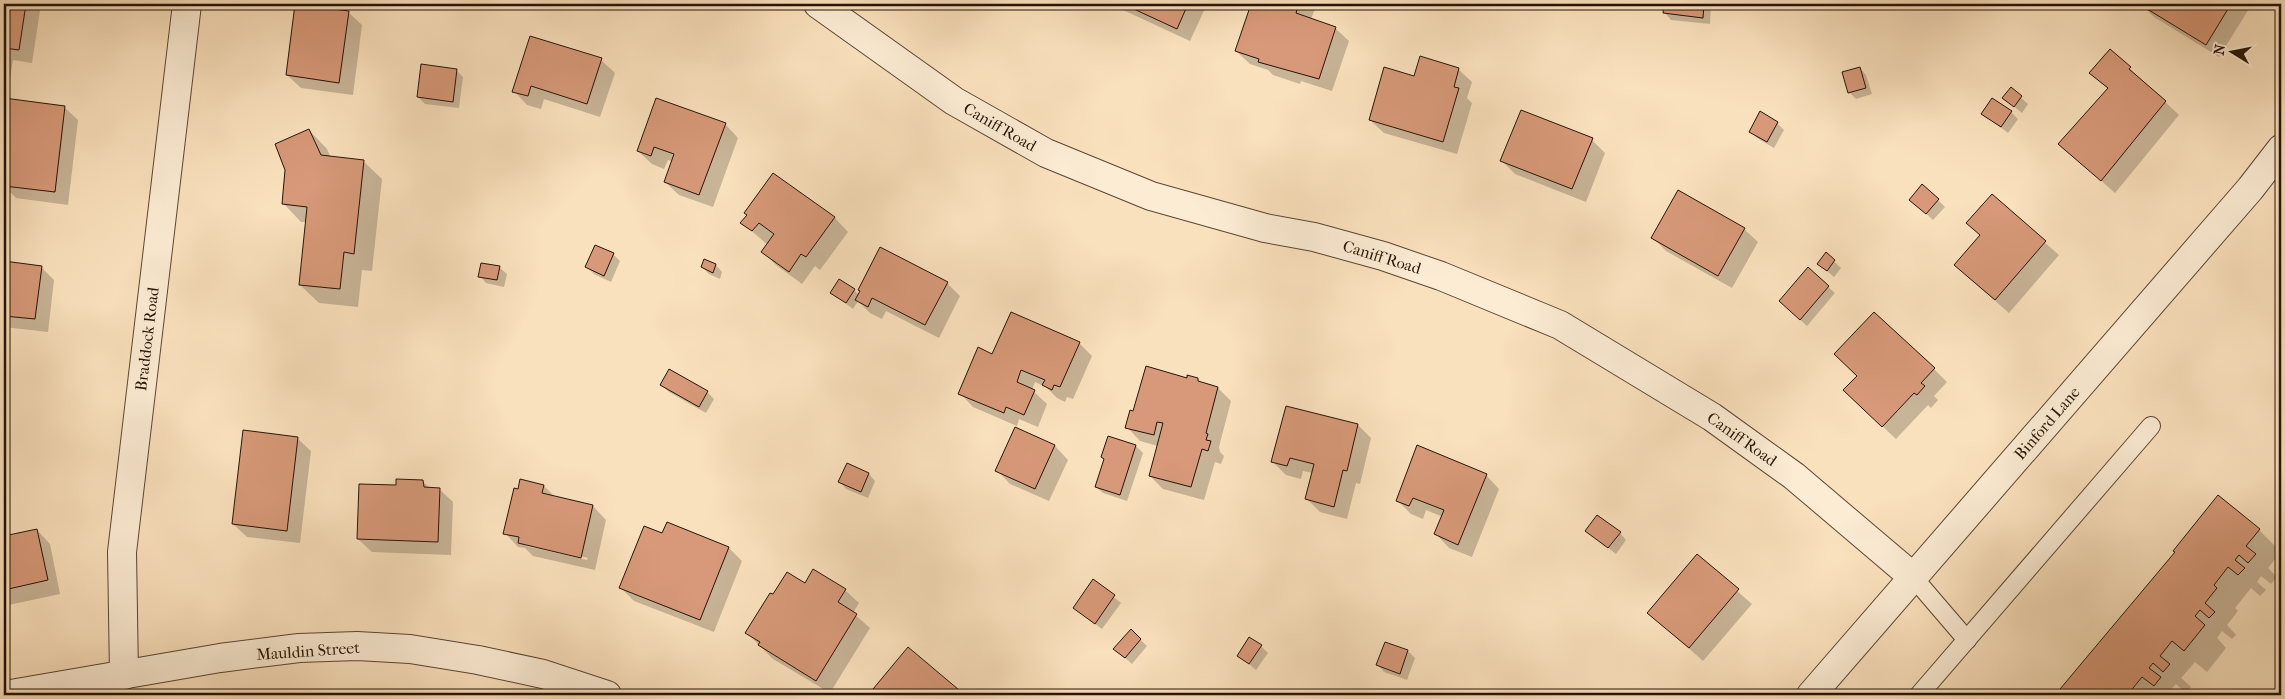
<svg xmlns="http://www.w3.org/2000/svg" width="2285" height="699" font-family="'IM FELL French Canon',serif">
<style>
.shadow{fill:#0003;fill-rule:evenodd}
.building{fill:#d79979;stroke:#261306}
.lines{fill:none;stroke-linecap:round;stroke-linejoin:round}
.service-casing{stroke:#5b4634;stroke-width:20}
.minor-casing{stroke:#5b4634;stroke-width:30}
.service{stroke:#fcecd4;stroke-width:18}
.minor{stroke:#fcecd4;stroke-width:28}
.labels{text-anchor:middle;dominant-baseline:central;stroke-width:4.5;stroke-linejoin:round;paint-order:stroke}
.street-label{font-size:16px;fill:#261306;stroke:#fcecd4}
</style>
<rect width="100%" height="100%" fill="#fae1bd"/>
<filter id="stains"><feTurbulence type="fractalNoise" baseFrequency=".004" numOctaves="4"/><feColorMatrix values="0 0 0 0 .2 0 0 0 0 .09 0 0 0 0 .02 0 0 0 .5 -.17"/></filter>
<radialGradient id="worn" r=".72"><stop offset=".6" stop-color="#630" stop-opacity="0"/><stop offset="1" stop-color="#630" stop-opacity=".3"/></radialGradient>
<!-- shadow -->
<g class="shadow">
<polygon points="4,4 41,4 32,63 13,60 10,78 4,77"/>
<polygon points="1110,4 1207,4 1190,41"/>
<polygon points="1252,4 1314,4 1316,6 1311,19 1335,28 1349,41 1332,91 1301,81 1300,84 1273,75 1268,70 1250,64 1236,51"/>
<polygon points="1461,4 1478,4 1476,9"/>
<polygon points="1666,4 1711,4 1710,24 1671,20 1665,13"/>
<polygon points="2140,4 2252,4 2219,57 2154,17"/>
<polygon points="348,12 362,25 353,95 301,88 287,75"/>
<polygon points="2111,51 2179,115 2115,193 2060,144 2108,89 2091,73"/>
<polygon points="601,60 615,73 600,117 544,99 541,109 527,105 514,91"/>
<polygon points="1860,68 1866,75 1872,94 1856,99 1849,92"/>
<polygon points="1458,69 1472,82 1467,98 1472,103 1457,154 1384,133 1370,120 1415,77"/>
<polygon points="456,70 463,77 459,108 425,104 418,97"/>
<polygon points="2011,89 2028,104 2022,113 2011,104"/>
<polygon points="4,100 64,107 78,120 68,205 16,198 4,186 9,137 4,132"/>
<polygon points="2011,112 2018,119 2008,133 1983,114"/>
<polygon points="1777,123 1784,130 1774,148 1757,138 1750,131"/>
<polygon points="725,124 738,138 713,207 679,195 665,182 672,161 668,160 664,169 652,164 638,151"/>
<polygon points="309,130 327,149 331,158 363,161 382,179 372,271 362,270 358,307 319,303 300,285 306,222 301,222 283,203"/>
<polygon points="1592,140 1605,153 1586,202 1515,174 1502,161"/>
<polygon points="773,174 835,218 848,232 820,270 815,266 802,284 776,265 763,252 768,245 742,223"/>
<polygon points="1992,196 2059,255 2009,313 1969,278 1981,236 1968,223"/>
<polygon points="1938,200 1945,207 1933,220 1917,206"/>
<polygon points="1744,229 1758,242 1732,288 1666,251 1653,238"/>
<polygon points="613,254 620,261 611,282 594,274 587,267"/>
<polygon points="1826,254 1841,268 1834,277 1819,264"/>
<polygon points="705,261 716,265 722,272 720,279 709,274 702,267"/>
<polygon points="4,262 41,267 54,280 48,332 4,327"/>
<polygon points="482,265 500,268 507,274 504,287 486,283 480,276"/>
<polygon points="1808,269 1835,293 1807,326 1787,308"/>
<polygon points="947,283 960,296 939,338 886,311 882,319 870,313 858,301 853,309 832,293 854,290 859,295 861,291"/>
<polygon points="1079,343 1092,356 1073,399 1067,397 1065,402 1057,398 1046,387 1035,382 1032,390 1047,404 1038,427 1019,419 1017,426 973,407 960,393 993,355"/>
<polygon points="1934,369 1947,382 1934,396 1938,400 1931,408 1928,405 1896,439 1858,403"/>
<polygon points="1188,379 1198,379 1203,384 1218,388 1231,401 1219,447 1220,452 1224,456 1221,464 1215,462 1204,500 1163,489 1150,476 1158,446 1140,441 1127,427 1134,413"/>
<polygon points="662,385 707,392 714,399 706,413 669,392"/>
<polygon points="1287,407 1358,425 1371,438 1360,484 1356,483 1347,519 1320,512 1307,499 1313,473 1303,471 1301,479 1286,475 1273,462"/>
<polygon points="1016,428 1055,446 1068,460 1049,501 1010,484 997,470"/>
<polygon points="297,438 311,451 300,543 247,537 233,524"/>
<polygon points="1109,438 1136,446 1143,453 1127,501 1103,493 1096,487 1105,460"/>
<polygon points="847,465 869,474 875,481 868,498 846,489 840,482"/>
<polygon points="1486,475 1499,489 1472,557 1449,548 1436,534 1443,517 1426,510 1423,519 1411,514 1398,501"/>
<polygon points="423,482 430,488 439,489 453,502 451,555 372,552 358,539 397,487"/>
<path d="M544,486L556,498L593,506L606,520L595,570L533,556L525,548L518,547L505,533ZM523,543L588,558L587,560L527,546Z"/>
<polygon points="2218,497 2259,530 2281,552 2268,568 2277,577 2271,584 2261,576 2257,582 2266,590 2260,596 2251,588 2235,608 2238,611 2227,625 2236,635 2232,639 2222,631 2217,638 2226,648 2207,672 2195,662 2181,678 2191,687 2186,693 2176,684 2171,689 2177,695 2057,695 2176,553"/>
<polygon points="37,530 50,544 60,594 4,606 4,537"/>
<polygon points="1587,531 1620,533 1626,540 1616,554"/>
<polygon points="663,535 729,548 742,561 714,632 634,601 620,587"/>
<polygon points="1697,556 1752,604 1703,661 1649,613"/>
<polygon points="1093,580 1121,603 1102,629 1074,608"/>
<polygon points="806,585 845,590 859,603 853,613 870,628 830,693 773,659 747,633 773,596"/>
<polygon points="1131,631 1147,646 1132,664 1115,649"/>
<polygon points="1386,644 1408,651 1415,658 1407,680 1384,672 1378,665"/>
<polygon points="1261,646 1268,653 1256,670 1238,655"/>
<polygon points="908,649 963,695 870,695"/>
</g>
<!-- building -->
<g class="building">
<polygon points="4,4 26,4 19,50 4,48"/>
<polygon points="295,4 349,11 339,83 286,75"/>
<polygon points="1123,4 1188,4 1177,29"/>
<polygon points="1251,4 1299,4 1296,13 1336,27 1319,79 1258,62 1259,59 1235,51"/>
<polygon points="1664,4 1704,4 1703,18 1663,13"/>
<polygon points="2139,4 2231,4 2206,45"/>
<polygon points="530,36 602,58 587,104 531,86 528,96 512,92"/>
<polygon points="2110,49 2131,67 2129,69 2166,101 2101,181 2058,144 2108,88 2089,73"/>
<polygon points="1420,56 1459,68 1454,87 1459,88 1443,142 1369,120 1384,67 1414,76"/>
<polygon points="421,64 457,69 453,102 417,97"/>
<polygon points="1860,67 1866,88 1848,93 1842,72"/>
<polygon points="2011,87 2022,96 2014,107 2002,98"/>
<polygon points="4,98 65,106 55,192 4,186 4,165 9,126 4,126"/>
<polygon points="656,98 726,123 699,195 664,182 674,154 654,147 651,156 637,151"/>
<polygon points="1992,98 2012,111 2001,127 1981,114"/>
<polygon points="1521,110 1593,138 1572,189 1500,161"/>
<polygon points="1760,111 1778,122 1767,142 1749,132"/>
<polygon points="309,129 321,155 364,160 354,254 344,252 340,289 299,285 307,207 282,204 285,170 275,144"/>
<polygon points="773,173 835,217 806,257 801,254 789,272 761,252 774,234 759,223 752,231 740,223 747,215 744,213"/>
<polygon points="1922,184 1939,199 1926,214 1909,200"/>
<polygon points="1678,190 1745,228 1718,276 1651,238"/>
<polygon points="1992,194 2046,241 1995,300 1954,265 1980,235 1966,223"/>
<polygon points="595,245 614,253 604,276 585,267"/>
<polygon points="880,247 948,282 925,325 872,298 868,307 855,300 860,291 858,290"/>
<polygon points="1826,252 1835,260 1827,271 1817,264"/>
<polygon points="704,259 716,264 713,273 701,267"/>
<polygon points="4,261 42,266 35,319 4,316"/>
<polygon points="481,263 500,266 497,280 478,277"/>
<polygon points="1808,267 1829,286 1800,320 1779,301"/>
<polygon points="839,279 855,289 846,303 830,293"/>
<polygon points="1011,312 1080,342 1060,387 1054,385 1052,390 1042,385 1045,380 1021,370 1017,382 1035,390 1024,415 1006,407 1004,413 958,394 978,347 992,354"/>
<polygon points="1874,312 1935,368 1921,383 1925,386 1917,395 1914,393 1882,427 1843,390 1857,376 1834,354"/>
<polygon points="1146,366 1187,378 1187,375 1198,378 1198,381 1218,387 1206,433 1208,434 1206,440 1211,441 1208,451 1202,449 1191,487 1149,476 1163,423 1157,422 1154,435 1125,428 1130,410 1133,411"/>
<polygon points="669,369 708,391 699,407 660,385"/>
<polygon points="1286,406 1358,424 1347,471 1343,470 1334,507 1305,499 1314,464 1290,458 1287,466 1271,462"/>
<polygon points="1015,427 1055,445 1035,489 995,471"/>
<polygon points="243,430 298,437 287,531 232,524"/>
<polygon points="1108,436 1136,445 1120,495 1095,487 1104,459 1101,457"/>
<polygon points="1417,445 1487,474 1458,545 1434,534 1444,510 1413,498 1409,506 1396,501"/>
<polygon points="847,463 869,473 861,492 838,482"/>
<polygon points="396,479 423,480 424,487 440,488 438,542 357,539 359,484 396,485"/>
<polygon points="520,479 544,485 542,493 593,505 581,558 518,543 519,537 503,534 514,488 518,489"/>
<polygon points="2218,495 2260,529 2246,546 2256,554 2248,563 2239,555 2235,560 2245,568 2238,575 2228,567 2214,585 2217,588 2205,603 2215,612 2209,618 2200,610 2195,616 2205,625 2184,651 2172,641 2160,656 2170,664 2163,672 2153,663 2149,668 2161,677 2154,686 2142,677 2129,693 2131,695 2055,695 2175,552 2173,551"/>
<polygon points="1597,515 1621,532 1608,548 1585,531"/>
<polygon points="667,522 729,547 700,620 619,588 644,526 662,533"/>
<polygon points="37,529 48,580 4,590 4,536"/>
<polygon points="1697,554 1739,589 1689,648 1647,613"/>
<polygon points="813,569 846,589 838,602 857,614 816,681 758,645 760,642 745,633 770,593 773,594 787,572 805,583"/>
<polygon points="1093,579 1115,595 1095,624 1073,608"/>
<polygon points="1131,629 1141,639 1125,658 1113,649"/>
<polygon points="1249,637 1262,645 1249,664 1237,656"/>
<polygon points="1385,642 1408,650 1400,674 1376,665"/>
<polygon points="908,647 965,695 868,695"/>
</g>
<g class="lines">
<defs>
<g id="service">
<polyline points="1913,577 1967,640"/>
<polyline points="1919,695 2151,426"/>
</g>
<g id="minor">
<polyline points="818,4 954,101 1046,153 1151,196 1265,228 1314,237 1383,256 1441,276 1560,325 1712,417 1794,476 1913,577"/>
<polyline points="124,675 122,552 187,4"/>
<polyline points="5,695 220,658 299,648 357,646 410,649 478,660 543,674 607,695"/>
<polyline points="1811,695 2250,189 2281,149"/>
</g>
</defs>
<!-- service casing -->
<use href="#service" class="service-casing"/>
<!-- minor casing -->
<use href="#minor" class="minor-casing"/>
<!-- service -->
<use href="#service" class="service"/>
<!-- minor -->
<use href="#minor" class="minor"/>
</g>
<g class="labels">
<!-- street labels -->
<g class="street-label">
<text transform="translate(1000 127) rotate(30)">Caniff Road</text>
<text transform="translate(1382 257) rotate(17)">Caniff Road</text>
<text transform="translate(147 339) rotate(-83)">Braddock Road</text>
<text transform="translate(2047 423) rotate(-49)">Binford Lane</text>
<text transform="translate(1742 439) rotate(35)">Caniff Road</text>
<text transform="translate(308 651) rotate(-4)">Mauldin Street</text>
</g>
</g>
<!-- margin -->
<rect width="2285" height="699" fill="none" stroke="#fae1bd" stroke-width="20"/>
<rect x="5" y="5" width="2275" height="689" fill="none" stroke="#261306" stroke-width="2.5"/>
<rect x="10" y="10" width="2265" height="679" fill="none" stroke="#261306"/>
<!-- north arrow -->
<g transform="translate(2232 52) rotate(280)" stroke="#fcecd4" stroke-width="4" paint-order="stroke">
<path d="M0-4L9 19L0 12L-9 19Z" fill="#261306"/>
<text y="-8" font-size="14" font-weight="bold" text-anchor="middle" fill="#261306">N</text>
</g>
<rect width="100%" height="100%" filter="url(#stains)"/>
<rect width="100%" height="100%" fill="url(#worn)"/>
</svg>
